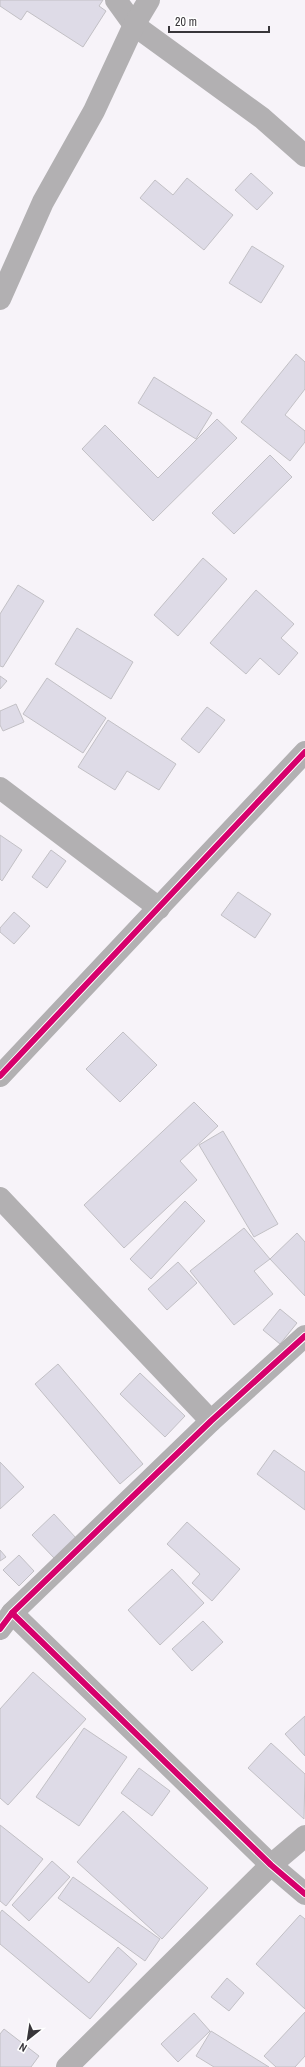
<svg xmlns="http://www.w3.org/2000/svg" width="305" height="2067" font-family="'Archivo Narrow',sans-serif">
<style>
.building{fill:#dedbe7;stroke:#c2c0c5}
.lines{fill:none;stroke-linecap:round;stroke-linejoin:round}
.street{stroke:#b2b0b2;stroke-width:22}
.cycleway-casing{stroke:#fff;stroke-width:8}
.cycleway{stroke:#d6006c;stroke-width:6}
</style>
<rect width="100%" height="100%" fill="#f7f3f9"/>
<!-- building -->
<g class="building">
<polygon points="0,0 103,0 99,6 106,11 83,47 27,11 21,20 0,6"/>
<polygon points="251,173 273,193 257,210 235,190"/>
<polygon points="187,178 233,215 204,250 140,198 155,180 173,195"/>
<polygon points="252,246 284,266 261,303 229,283"/>
<polygon points="296,354 305,362 305,389 285,415 305,431 305,442 290,461 241,422"/>
<polygon points="154,377 212,413 196,439 138,403"/>
<polygon points="217,419 237,438 153,521 82,449 105,425 158,478"/>
<polygon points="270,455 292,477 234,534 212,513"/>
<polygon points="203,558 227,579 178,636 154,615"/>
<polygon points="18,585 44,601 3,667 0,666 0,614"/>
<polygon points="256,590 294,624 281,638 298,653 279,675 260,658 246,674 210,643"/>
<polygon points="77,628 133,662 111,699 55,664"/>
<polygon points="0,676 7,681 0,689"/>
<polygon points="47,678 106,718 83,753 23,714"/>
<polygon points="16,704 24,722 3,731 0,725 0,711"/>
<polygon points="207,707 225,720 199,753 181,739"/>
<polygon points="108,720 176,764 159,790 127,771 115,790 78,767"/>
<polygon points="0,835 22,850 2,881 0,879"/>
<polygon points="51,850 66,861 47,888 32,877"/>
<polygon points="238,892 271,914 255,938 221,915"/>
<polygon points="14,912 30,926 14,944 0,932 0,928"/>
<polygon points="123,1032 157,1065 120,1102 86,1069"/>
<polygon points="194,1102 218,1126 180,1161 197,1180 124,1248 84,1205"/>
<polygon points="223,1131 278,1224 254,1237 199,1145"/>
<polygon points="185,1201 205,1221 151,1279 130,1259"/>
<polygon points="244,1228 270,1259 254,1271 273,1294 234,1325 190,1271"/>
<polygon points="297,1233 305,1242 305,1296 270,1259"/>
<polygon points="178,1262 197,1283 167,1310 148,1289"/>
<polygon points="280,1309 297,1323 280,1344 263,1330"/>
<polygon points="58,1364 143,1464 120,1484 35,1384"/>
<polygon points="140,1373 185,1416 165,1437 120,1394"/>
<polygon points="274,1450 305,1472 305,1510 257,1474"/>
<polygon points="0,1462 24,1487 0,1509"/>
<polygon points="54,1514 76,1538 55,1559 32,1535"/>
<polygon points="187,1522 240,1569 212,1601 192,1583 200,1574 167,1544"/>
<polygon points="0,1550 6,1557 0,1561"/>
<polygon points="19,1555 34,1571 19,1586 3,1570"/>
<polygon points="172,1569 204,1603 160,1645 128,1610"/>
<polygon points="203,1621 223,1642 192,1671 172,1649"/>
<polygon points="33,1672 86,1719 8,1805 0,1798 0,1709"/>
<polygon points="305,1716 305,1756 285,1734"/>
<polygon points="84,1728 127,1757 79,1826 36,1797"/>
<polygon points="271,1743 305,1774 304,1819 248,1768"/>
<polygon points="139,1768 170,1791 152,1816 121,1793"/>
<polygon points="123,1811 208,1888 162,1939 77,1862"/>
<polygon points="0,1825 43,1859 6,1906 0,1901"/>
<polygon points="52,1861 70,1877 29,1921 12,1905"/>
<polygon points="73,1877 160,1939 145,1961 58,1898"/>
<polygon points="2,1910 89,1983 118,1947 137,1964 90,2019 0,1944 0,1913"/>
<polygon points="300,1915 305,1919 305,2009 256,1964"/>
<polygon points="227,1978 244,1993 229,2011 211,1997"/>
<polygon points="305,2012 305,2056 295,2067 276,2067 264,2056"/>
<polygon points="194,2013 210,2031 178,2062 161,2044"/>
<polygon points="4,2029 39,2056 31,2067 0,2067 0,2034"/>
<polygon points="211,2031 269,2067 214,2067 196,2056"/>
</g>
<g class="lines">
<!-- street -->
<g class="street">
<polyline points="116,0 134,25 262,118 305,156"/>
<polyline points="0,299 43,202 94,111 134,25 149,0"/>
<polyline points="0,788 159,908"/>
<polyline points="0,1076 305,752"/>
<polyline points="0,1198 211,1421"/>
<polyline points="12,1613 271,1865 305,1894"/>
<polyline points="0,1629 12,1613 211,1421 305,1336"/>
<polyline points="67,2067 271,1865 305,1836"/>
</g>
<defs>
<g id="cycleway">
<polyline points="0,1076 305,752"/>
<polyline points="12,1613 271,1865 305,1894"/>
<polyline points="0,1629 12,1613 211,1421 305,1336"/>
</g>
</defs>
<!-- cycleway casing -->
<use href="#cycleway" class="cycleway-casing"/>
<!-- cycleway -->
<use href="#cycleway" class="cycleway"/>
</g>
<!-- north arrow -->
<g transform="translate(28 2039) rotate(210)" stroke="#ffffff" stroke-width="3" paint-order="stroke">
<path d="M0-3L7 15L0 10L-7 15Z" fill="#38353a"/>
<text y="-6" font-size="11" font-weight="bold" text-anchor="middle" fill="#38353a">N</text>
</g>
<!-- scale -->
<path d="M169 26v6h100v-6" fill="none" stroke="#38353a" stroke-width="2"/>
<text x="175" y="26" font-size="12" fill="#38353a" stroke="#ffffff" stroke-width="3" paint-order="stroke">20 m</text>
</svg>
